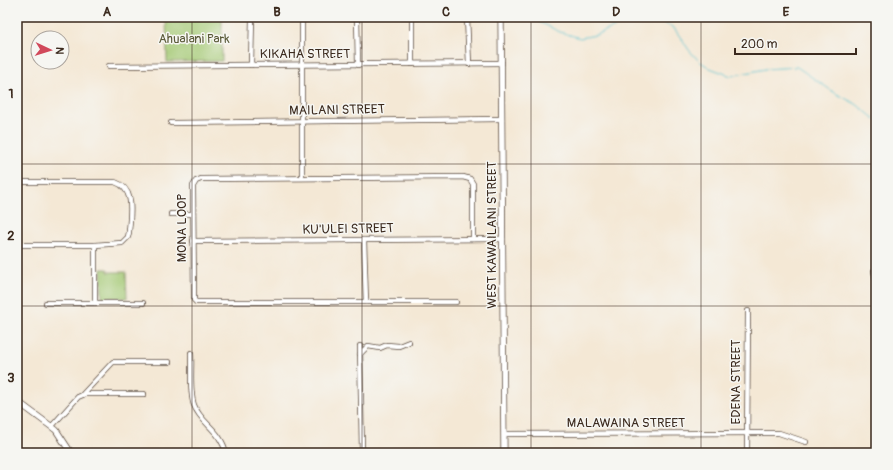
<svg xmlns="http://www.w3.org/2000/svg" width="893" height="470" font-family="Pangolin,sans-serif">
<style>
.green{fill:#a4c974;stroke:#707a49}
.lines{fill:none;stroke-linecap:round;stroke-linejoin:round}
.stream{stroke:#55c1ce;stroke-width:1}
.minor-casing{stroke:#574639;stroke-width:6}
.tertiary-casing{stroke:#574639;stroke-width:7}
.minor{stroke:#fff;stroke-width:4.5}
.tertiary{stroke:#fff;stroke-width:5.5}
.grid{fill:none;stroke:#3b2a1e;stroke-width:1;stroke-opacity:0.55}
.labels{text-anchor:middle;dominant-baseline:central;stroke-width:3;stroke-linejoin:round;paint-order:stroke}
.park-label{font-size:13px;fill:#5a5a38;stroke:#f6f6f2}
.street-label{font-size:13px;fill:#3b2a1e;stroke:#f6f6f2}
.neatline{fill:none;stroke:#3b2a1e;stroke-width:1.5}
.grid-label{font-size:13px;text-anchor:middle;font-weight:bold;fill:#3b2a1e}
</style>
<rect width="100%" height="100%" fill="#f6f6f2"/>
<filter id="ink" filterUnits="userSpaceOnUse"><feTurbulence type="fractalNoise" baseFrequency=".025" numOctaves="2"/><feDisplacementMap in="SourceGraphic" scale="8" xChannelSelector="R" yChannelSelector="G"/><feConvolveMatrix kernelMatrix="1 2 1 2 8 2 1 2 1" color-interpolation-filters="sRGB"/></filter>
<filter id="wash" filterUnits="userSpaceOnUse"><feTurbulence type="fractalNoise" baseFrequency=".012" numOctaves="4" result="noise"/><feDisplacementMap in="SourceGraphic" scale="16" xChannelSelector="R" yChannelSelector="G"/><feGaussianBlur stdDeviation="0.9" result="paint"/><feColorMatrix in="noise" values="0 0 0 0 0 0 0 0 0 0 0 0 0 0 0 0 0 1.4 0 .05"/><feComposite in="paint" operator="in"/></filter>
<g filter="url(#wash)">
<rect width="100%" height="100%" fill="#f4e8d5"/>
<!-- green -->
<g class="green">
<polygon points="166,17 222,17 222,61 167,62"/>
<polygon points="101,269 108,269 108,272 126,272 127,298 107,298 102,297"/>
</g>
<g class="lines">
<!-- stream -->
<polyline class="stream" points="529,17 560,32 580,38 596,35 624,23 660,21 674,28 689,50 699,61 710,68 731,76 765,69 797,67 835,93 856,104 876,120"/>
</g>
</g>
<g filter="url(#ink)">
<g class="lines">
<defs>
<g id="minor">
<polyline points="357,17 358,65"/>
<polyline points="412,17 412,64"/>
<polyline points="467,17 469,64"/>
<polyline points="251,65 252,17"/>
<polyline points="109,66 502,63"/>
<polyline points="171,123 502,119"/>
<polyline points="302,177 302,17"/>
<path d="M17,182H115C136,189 130,214 129,232L128,237L122,243L95,245H17"/>
<polyline points="171,214 193,214"/>
<polyline points="364,240 366,302"/>
<polyline points="193,241 503,239"/>
<polyline points="874,271 876,280"/>
<polyline points="456,302 196,302 194,300 193,186 196,181 201,179 463,177 470,179 473,184 473,239"/>
<polyline points="46,303 143,303"/>
<polyline points="95,303 95,245"/>
<polyline points="360,346 362,453"/>
<path d="M191,353C192,367 189,392 194,405C201,424 221,430 226,453"/>
<polyline points="360,354 368,346 380,348 387,345 399,346 409,342"/>
<polyline points="83,394 113,362 169,362"/>
<polyline points="52,426 78,397 85,394 144,394"/>
<polyline points="504,434 779,433 806,442"/>
<polyline points="747,453 748,311"/>
</g>
<g id="tertiary">
<polyline points="501,17 504,453"/>
<polyline points="17,401 56,430 71,453"/>
</g>
</defs>
<!-- minor casing -->
<use href="#minor" class="minor-casing"/>
<!-- tertiary casing -->
<use href="#tertiary" class="tertiary-casing"/>
<!-- minor -->
<use href="#minor" class="minor"/>
<!-- tertiary -->
<use href="#tertiary" class="tertiary"/>
</g>
</g>
<!-- grid -->
<path class="grid" d="M192,17V453M362,17V453M531,17V453M701,17V453M17,164H876M17,306H876"/>
<g class="labels">
<!-- park labels -->
<g class="park-label">
<text x="194" y="39">Ahualani Park</text>
</g>
<!-- street labels -->
<g class="street-label">
<text x="305" y="54">KIKAHA STREET</text>
<text transform="translate(337 110) rotate(-1)">MAILANI STREET</text>
<text transform="translate(182 228) rotate(-90)">MONA LOOP</text>
<text transform="translate(348 229) rotate(-1)">KU'ULEI STREET</text>
<text transform="translate(492 235) rotate(-90)">WEST KAWAILANI STREET</text>
<text transform="translate(736 382) rotate(-90)">EDENA STREET</text>
<text x="626" y="423">MALAWAINA STREET</text>
</g>
</g>
<!-- margin -->
<rect width="893" height="470" fill="none" stroke="#f6f6f2" stroke-width="44"/>
<!-- north arrow -->
<g transform="translate(50 50) rotate(94)"><circle r="19" fill="#f6f6f2" stroke="#aba49d"/>
<path d="M0-3L7 15L0 10L-7 15Z" fill="#d1495b"/>
<text y="-6" font-size="11" font-weight="bold" text-anchor="middle" fill="#3b2a1e">N</text>
</g>
<!-- scale -->
<path d="M735 48v6h121v-6" fill="none" stroke="#3b2a1e" stroke-width="2"/>
<text x="741" y="48" font-size="12" fill="#3b2a1e" stroke="#f6f6f2" stroke-width="3" paint-order="stroke">200 m</text>
<rect x="22" y="22" width="849" height="426" class="neatline"/>
<g class="grid-label">
<text x="107" y="16">A</text>
<text x="277" y="16">B</text>
<text x="446" y="16">C</text>
<text x="616" y="16">D</text>
<text x="786" y="16">E</text>
<text x="11" y="98">1</text>
<text x="11" y="240">2</text>
<text x="11" y="382">3</text>
</g>
</svg>
